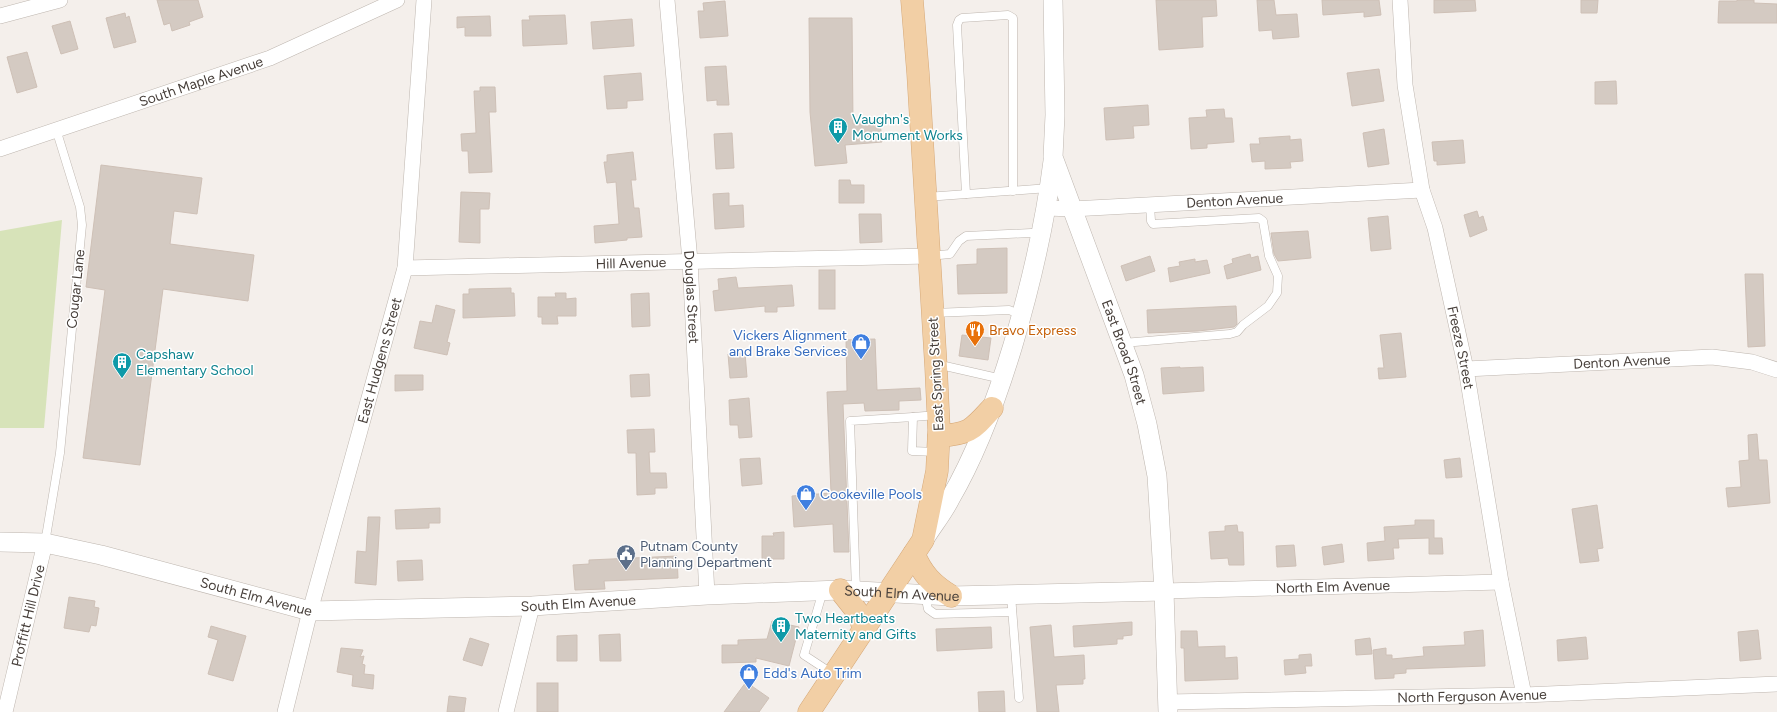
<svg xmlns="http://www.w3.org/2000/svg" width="1777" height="712" font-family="Figtree,sans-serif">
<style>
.green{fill:#d7e3b9}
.building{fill:#d4cac2;stroke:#cec0b6}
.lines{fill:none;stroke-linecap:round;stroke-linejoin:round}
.service-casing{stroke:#beb6af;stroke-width:9}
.minor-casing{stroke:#beb6af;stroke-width:16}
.tertiary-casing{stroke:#beb6af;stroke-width:20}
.primary-casing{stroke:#d6a877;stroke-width:23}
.service{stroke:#fff;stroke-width:8}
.minor{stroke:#fff;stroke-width:15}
.tertiary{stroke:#fff;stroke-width:19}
.primary{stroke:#f2cfa5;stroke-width:22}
.labels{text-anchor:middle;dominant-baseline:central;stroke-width:3;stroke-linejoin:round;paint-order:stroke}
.street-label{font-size:14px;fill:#473f3a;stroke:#fff}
.culture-label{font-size:14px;fill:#0d838f;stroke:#fff;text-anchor:start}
.food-label{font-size:14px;fill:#c56008;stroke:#fff;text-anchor:start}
.shop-label{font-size:14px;fill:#366cbe;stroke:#fff;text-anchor:start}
.service-label{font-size:14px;fill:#4e5e75;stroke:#fff;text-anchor:start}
</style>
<rect width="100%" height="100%" fill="#f4efeb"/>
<!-- green -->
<polygon class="green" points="62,220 44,428 0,428 0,231"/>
<!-- building -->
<g class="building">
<polygon points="157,0 198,0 203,17 189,22 190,25 172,31 170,23 164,25"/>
<polygon points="1156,0 1216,0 1217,16 1202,17 1203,47 1159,50"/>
<polygon points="1257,0 1274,0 1276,15 1297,14 1299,37 1273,39 1272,30 1259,31"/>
<polygon points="1322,0 1379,0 1381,15 1364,17 1364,12 1323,15"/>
<polygon points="1434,0 1475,0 1476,11 1434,13"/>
<polygon points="1581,0 1598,0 1597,13 1581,13"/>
<polygon points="1737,0 1754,0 1754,3 1777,4 1777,23 1718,23 1719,1 1737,1"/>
<polygon points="725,1 728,36 700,38 698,11 704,11 703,3"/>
<polygon points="125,13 126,18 129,16 136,42 114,48 106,18"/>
<polygon points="565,15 567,44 523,46 522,20 530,20 529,16"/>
<polygon points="490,16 491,36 465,36 465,27 457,28 457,17"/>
<polygon points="809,18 852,18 853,124 880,121 882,142 845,145 847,163 815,166 810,112"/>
<polygon points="632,19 634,46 593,49 591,22"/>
<polygon points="70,21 78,49 61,54 52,26"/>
<polygon points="27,52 37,87 17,93 7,57"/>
<polygon points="726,66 729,105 717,105 717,100 707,101 705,67"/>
<polygon points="1379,69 1384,101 1352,106 1347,73"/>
<polygon points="641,73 643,100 627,101 627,108 607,109 604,76"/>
<polygon points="1616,81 1617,104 1595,104 1595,82"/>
<polygon points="480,87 495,87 496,112 489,112 492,172 469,173 468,151 462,151 461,134 476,133 474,91 480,91"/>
<polygon points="1148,105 1149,125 1133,126 1134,138 1106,140 1104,108"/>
<polygon points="1224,109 1225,118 1232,118 1234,142 1207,144 1207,148 1191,149 1189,118 1207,117 1206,110"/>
<polygon points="1384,129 1389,164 1368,167 1363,133"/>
<polygon points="732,133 734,168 716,169 714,134"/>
<polygon points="1290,136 1290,140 1301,139 1303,161 1290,162 1291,168 1265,169 1265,161 1252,162 1250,144 1260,144 1259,138"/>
<polygon points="1463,140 1465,163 1437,165 1437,161 1434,161 1432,142"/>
<polygon points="633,152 636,180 631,180 634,208 639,208 642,237 627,238 627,240 595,243 594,226 619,224 616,182 607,183 604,162 607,162 607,155"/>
<polygon points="101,165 202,178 197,214 174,211 170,244 254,255 248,301 163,289 140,465 83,458 105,290 86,287"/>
<polygon points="839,180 850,180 851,185 864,185 864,203 839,203"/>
<polygon points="461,192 490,193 489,209 480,209 480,243 459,242"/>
<polygon points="729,193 729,206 743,205 744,227 715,229 713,194"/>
<polygon points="1477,211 1479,218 1483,216 1487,230 1470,237 1464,215"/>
<polygon points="859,214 881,214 882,242 860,243"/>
<polygon points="1388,216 1391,249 1371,251 1368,218"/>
<polygon points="1308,231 1311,258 1278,261 1274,254 1271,233"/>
<polygon points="1007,248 1007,293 958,294 957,265 977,264 977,249"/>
<polygon points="1250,254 1251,258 1258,256 1261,270 1227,279 1224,266 1233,263 1232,259"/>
<polygon points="1150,256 1155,271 1126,281 1121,266"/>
<polygon points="1195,259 1195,262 1207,260 1210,273 1170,282 1168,268 1180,266 1179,262"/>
<rect x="819" y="270" width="16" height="39"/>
<polygon points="1745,274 1763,274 1765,346 1748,347"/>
<polygon points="736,277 738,288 792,285 794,306 777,307 777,312 765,312 765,306 715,311 713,291 719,290 718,279"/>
<polygon points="511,288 511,293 514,293 515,316 463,318 463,294 469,294 469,289"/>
<polygon points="555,293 566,293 566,299 576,298 576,316 557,316 558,324 542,324 542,317 538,317 538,297 556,297"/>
<polygon points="649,293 650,326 632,327 631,294"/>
<polygon points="436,305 455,310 447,342 450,343 447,355 414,348 420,321 432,323"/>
<polygon points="1236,306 1237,324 1234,327 1198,331 1148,333 1147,310"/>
<polygon points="1401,333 1406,377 1379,379 1378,368 1384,368 1380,335"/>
<polygon points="962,335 991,338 988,360 959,356"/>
<polygon points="875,339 877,390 920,388 921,400 899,401 899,410 865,411 864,403 843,404 849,552 834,552 833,524 794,527 792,496 831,493 827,392 847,391 846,340"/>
<polygon points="745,353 747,377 730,378 728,354"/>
<polygon points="1180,367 1180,368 1203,367 1204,391 1163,394 1161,368"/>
<polygon points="649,374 650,396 631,397 630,375"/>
<polygon points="395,375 423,375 423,390 395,391"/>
<polygon points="749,398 752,437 739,438 738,425 730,425 729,400"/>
<polygon points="654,429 655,452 649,452 650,473 666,473 667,488 655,488 655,494 637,495 636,453 628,453 627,430"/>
<polygon points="1757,434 1759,460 1767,460 1770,503 1728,507 1726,488 1741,487 1739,461 1749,460 1748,435"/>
<polygon points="760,458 762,484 742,486 740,459"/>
<polygon points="1460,458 1462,477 1446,478 1444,460"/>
<polygon points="1597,505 1603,548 1597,549 1599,561 1580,563 1572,509"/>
<polygon points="440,508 440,523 429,523 429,528 396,529 395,510"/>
<polygon points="368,517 380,517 376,585 355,583 357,551 366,552"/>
<polygon points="1415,520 1434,520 1434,538 1442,538 1443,554 1429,554 1429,538 1398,539 1399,548 1393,548 1394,559 1368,561 1367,543 1385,541 1384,527 1415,525"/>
<polygon points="1237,525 1238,532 1243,532 1244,565 1229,565 1228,558 1211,559 1209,532 1225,531 1225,526"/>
<polygon points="784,532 784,559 762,559 762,536 774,536 773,533"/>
<polygon points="1342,544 1344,562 1324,565 1322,547"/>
<polygon points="1294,545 1296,566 1277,567 1276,546"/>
<polygon points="677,556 678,578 604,581 605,589 575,590 573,565 589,564 589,560"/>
<polygon points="422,560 423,580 398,581 397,561"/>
<polygon points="69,597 95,601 94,607 99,608 96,626 91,625 89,632 64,628"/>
<polygon points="772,621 799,627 789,666 756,658 756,662 722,663 722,645 738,645 738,640 767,639"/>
<polygon points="1132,622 1132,635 1123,636 1123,639 1117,639 1117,644 1074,647 1073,626"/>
<polygon points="1051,625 1054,657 1084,655 1085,679 1083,679 1083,684 1056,685 1059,712 1037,712 1030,627"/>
<polygon points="211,626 246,636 233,681 208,674 218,640 208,637"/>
<polygon points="991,627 992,648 937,651 936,629"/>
<polygon points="1483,630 1485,666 1406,669 1406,673 1394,674 1394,678 1375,679 1373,650 1386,648 1386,655 1392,655 1392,659 1424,656 1423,647 1465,645 1464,632"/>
<polygon points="1758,630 1761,659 1740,661 1738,632"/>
<polygon points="1181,631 1197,631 1198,647 1225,646 1225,658 1237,657 1238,679 1185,681 1184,648 1181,648"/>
<polygon points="620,634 621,661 600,661 599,635"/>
<polygon points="577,635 577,661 557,661 557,636"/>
<polygon points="1586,637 1588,659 1558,661 1557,640"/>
<polygon points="470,638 489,644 482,666 463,660"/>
<polygon points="1370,638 1372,654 1356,655 1355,640"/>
<polygon points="341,648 363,650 360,657 364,656 362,664 365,665 364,674 374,675 373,689 352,686 353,675 337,672"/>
<polygon points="1311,654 1312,666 1305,666 1306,673 1285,675 1284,660 1299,659 1299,655"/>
<polygon points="746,682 769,698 759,712 724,712"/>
<rect x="537" y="683" width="21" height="29"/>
<polygon points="1004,691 1005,712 979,712 978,692"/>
<polygon points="449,696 466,698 464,712 447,712"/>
</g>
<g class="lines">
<defs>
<g id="service">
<polyline points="966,194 957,25 959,20 962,18 1008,15 1013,18 1013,191"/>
<polyline points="926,197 1049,188"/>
<polyline points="929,256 950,254 959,241 966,236 1031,233 1041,234"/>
<polyline points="933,313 1009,310 1022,315"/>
<polyline points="1123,343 1230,334 1237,332 1243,325 1268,306 1277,293 1278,276 1269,256 1263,221 1259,218 1153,224 1151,221 1150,205"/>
<polyline points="937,367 945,366 1002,379"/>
<polyline points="913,417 937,415"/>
<polyline points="45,543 60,453 82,225 80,207 56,129"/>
<polyline points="856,590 850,421 913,417 912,451 936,452"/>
<polyline points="823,591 804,655 833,674"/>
<polyline points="925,595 928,609 935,614 1012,612"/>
<polyline points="1011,595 1019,698"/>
</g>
<g id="minor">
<path id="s1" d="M667,0L690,261L707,595"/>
<path id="s2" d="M1400,0L1405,85L1422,190L1435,228L1466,369L1501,582L1524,695"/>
<polyline points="0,16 60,0"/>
<path id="s3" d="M0,149L270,58L397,0"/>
<path id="s4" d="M1047,208L1072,209L1422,190"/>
<path id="s5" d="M405,268L929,256"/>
<path id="s6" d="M1466,369L1712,357L1752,362L1777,370"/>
<path id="s7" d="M1164,591L1501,582"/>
<path id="s8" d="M1167,702L1524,695L1777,684"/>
<path id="s9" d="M5,712L45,543"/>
<path id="s10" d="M285,712L310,611L405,268L424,0"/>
<polyline points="506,712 532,606"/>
</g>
<g id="tertiary">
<path id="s11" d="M1053,0L1055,115L1053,157L1134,375L1147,424L1157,476L1164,591L1168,712"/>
<path d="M925,538C933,525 943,513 950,499C978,451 997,398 1013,345C1031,284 1045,224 1053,161"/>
<path id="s12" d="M0,542L45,543L101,555L310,611L532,606L707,595L840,590L951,596L1164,591"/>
</g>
<g id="primary">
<path d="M939,436C970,434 972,430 992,408"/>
<path d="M914,554C922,574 933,585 951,596"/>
<polyline points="840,590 859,614 864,630"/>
<polyline points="809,712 923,540 937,471 939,430 936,367 918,73 912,0"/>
</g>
</defs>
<!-- service casing -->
<use href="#service" class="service-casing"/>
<!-- minor casing -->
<use href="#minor" class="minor-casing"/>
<!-- tertiary casing -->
<use href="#tertiary" class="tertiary-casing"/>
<!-- primary casing -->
<use href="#primary" class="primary-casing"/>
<!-- service -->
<use href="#service" class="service"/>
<!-- minor -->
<use href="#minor" class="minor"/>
<!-- tertiary -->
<use href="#tertiary" class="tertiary"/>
<!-- primary -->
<use href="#primary" class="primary"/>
</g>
<!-- icons -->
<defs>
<symbol id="building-pin" viewBox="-11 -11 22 30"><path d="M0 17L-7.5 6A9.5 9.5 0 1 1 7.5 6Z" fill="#0f9aa8" stroke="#fff"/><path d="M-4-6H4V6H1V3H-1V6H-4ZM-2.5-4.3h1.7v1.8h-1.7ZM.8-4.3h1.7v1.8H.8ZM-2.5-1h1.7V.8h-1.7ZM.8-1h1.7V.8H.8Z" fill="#fff"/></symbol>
<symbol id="restaurant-pin" viewBox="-11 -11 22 30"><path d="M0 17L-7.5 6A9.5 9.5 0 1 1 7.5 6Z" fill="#e8710a" stroke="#fff"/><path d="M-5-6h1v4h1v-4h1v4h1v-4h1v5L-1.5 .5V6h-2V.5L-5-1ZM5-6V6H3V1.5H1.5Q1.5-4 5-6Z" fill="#fff"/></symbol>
<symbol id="shop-pin" viewBox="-11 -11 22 30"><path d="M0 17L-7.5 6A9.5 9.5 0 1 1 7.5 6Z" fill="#3f7fe0" stroke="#fff"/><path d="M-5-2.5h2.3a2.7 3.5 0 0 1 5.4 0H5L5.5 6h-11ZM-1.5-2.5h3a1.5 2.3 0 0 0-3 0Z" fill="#fff"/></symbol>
<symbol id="civic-pin" viewBox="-11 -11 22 30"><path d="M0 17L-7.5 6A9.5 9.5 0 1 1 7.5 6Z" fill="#5c6f8a" stroke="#fff"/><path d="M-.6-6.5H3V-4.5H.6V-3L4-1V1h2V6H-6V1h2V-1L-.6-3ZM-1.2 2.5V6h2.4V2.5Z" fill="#fff"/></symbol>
</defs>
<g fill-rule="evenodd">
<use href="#building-pin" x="827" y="116" width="22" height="30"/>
<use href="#restaurant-pin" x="964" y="319" width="22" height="30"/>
<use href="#shop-pin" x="850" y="332" width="22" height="30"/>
<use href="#building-pin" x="111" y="351" width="22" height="30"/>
<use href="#shop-pin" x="795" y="483" width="22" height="30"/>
<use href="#civic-pin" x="615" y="543" width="22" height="30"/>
<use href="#building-pin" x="770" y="615" width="22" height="30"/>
<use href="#shop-pin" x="738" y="662" width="22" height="30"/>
</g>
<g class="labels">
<!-- street labels -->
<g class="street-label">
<text stroke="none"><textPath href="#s3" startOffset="212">South Maple Avenue</textPath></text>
<text stroke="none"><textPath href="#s4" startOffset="188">Denton Avenue</textPath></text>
<text stroke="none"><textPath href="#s5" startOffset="226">Hill Avenue</textPath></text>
<text transform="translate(76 289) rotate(-84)">Cougar Lane</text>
<text stroke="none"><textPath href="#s1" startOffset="298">Douglas Street</textPath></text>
<text stroke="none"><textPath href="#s2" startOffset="354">Freeze Street</textPath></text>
<text stroke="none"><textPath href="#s11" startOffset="365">East Broad Street</textPath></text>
<text stroke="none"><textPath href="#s10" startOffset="364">East Hudgens Street</textPath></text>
<text stroke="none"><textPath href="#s6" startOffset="156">Denton Avenue</textPath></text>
<text transform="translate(936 374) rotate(-93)">East Spring Street</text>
<text stroke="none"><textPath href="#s7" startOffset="169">North Elm Avenue</textPath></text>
<text stroke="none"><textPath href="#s12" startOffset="911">South Elm Avenue</textPath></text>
<text stroke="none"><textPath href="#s12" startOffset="263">South Elm Avenue</textPath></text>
<text stroke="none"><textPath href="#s12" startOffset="587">South Elm Avenue</textPath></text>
<text stroke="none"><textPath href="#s9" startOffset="99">Proffitt Hill Drive</textPath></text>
<text stroke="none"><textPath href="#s8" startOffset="305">North Ferguson Avenue</textPath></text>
</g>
<!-- culture labels -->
<g class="culture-label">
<text x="852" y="119">Vaughn's<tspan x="852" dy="16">Monument Works</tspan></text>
<text x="136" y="354">Capshaw<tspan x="136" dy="16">Elementary School</tspan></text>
<text x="795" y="618">Two Heartbeats<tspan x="795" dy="16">Maternity and Gifts</tspan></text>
</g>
<!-- food labels -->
<g class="food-label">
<text x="989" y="330">Bravo Express</text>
</g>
<!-- shop labels -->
<g class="shop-label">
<text x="847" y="335" text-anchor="end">Vickers Alignment<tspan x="847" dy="16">and Brake Services</tspan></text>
<text x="820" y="494">Cookeville Pools</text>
<text x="763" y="673">Edd's Auto Trim</text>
</g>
<!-- service labels -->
<g class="service-label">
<text x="640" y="546">Putnam County<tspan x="640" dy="16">Planning Department</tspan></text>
</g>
</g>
</svg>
